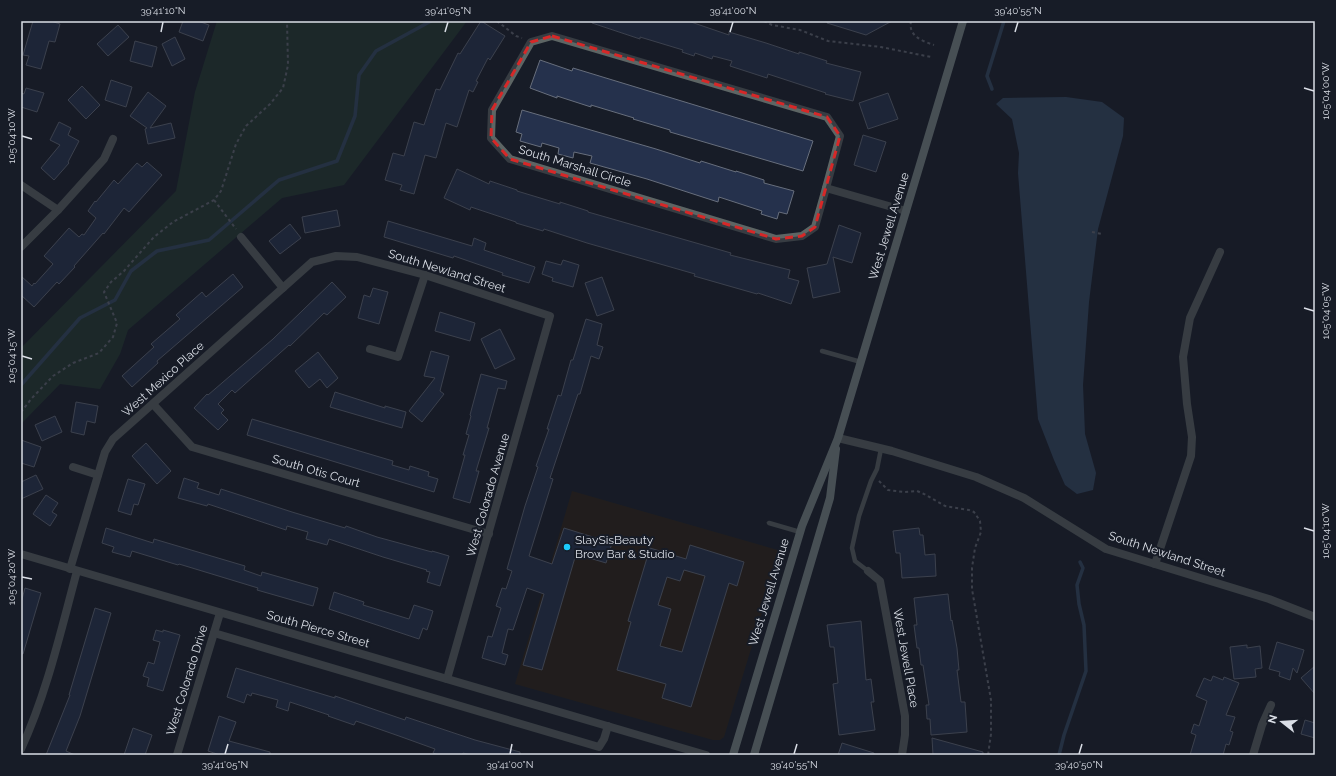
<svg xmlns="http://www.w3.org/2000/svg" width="1336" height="776" font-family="Raleway,sans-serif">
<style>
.commercial{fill:#2d2113}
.green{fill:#22392e}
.water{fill:#334963}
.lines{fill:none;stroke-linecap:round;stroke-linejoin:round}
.stream{stroke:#334963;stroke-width:3.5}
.building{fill:#25314c;stroke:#676e7c;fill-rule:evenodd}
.path{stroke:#676b75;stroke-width:2;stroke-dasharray:3 3;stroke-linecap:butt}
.service{stroke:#5d6564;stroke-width:4.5}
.minor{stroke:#5d6564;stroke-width:8}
.tertiary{stroke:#5d6564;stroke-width:8}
.secondary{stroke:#818f8d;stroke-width:8}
.marked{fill:none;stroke:#d62828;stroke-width:3;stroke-dasharray:8 5;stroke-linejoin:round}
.ticks{fill:none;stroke:#dadee6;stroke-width:1.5}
.poi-dot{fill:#1bcafc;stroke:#171c27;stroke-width:1.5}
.labels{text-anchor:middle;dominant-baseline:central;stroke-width:4;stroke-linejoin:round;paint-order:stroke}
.street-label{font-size:12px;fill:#dadee6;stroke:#171c27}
.poi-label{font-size:12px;fill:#dadee6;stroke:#171c27;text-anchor:start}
.neatline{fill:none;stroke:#dadee6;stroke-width:1.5}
.ticks-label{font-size:10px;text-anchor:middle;fill:#dadee6}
</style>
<rect width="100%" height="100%" fill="#171c27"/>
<!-- commercial -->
<polygon class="commercial" points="572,491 781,551 724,737 720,740 713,740 515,684"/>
<!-- green -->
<polygon class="green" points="217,21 467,21 344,185 282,198 128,330 120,354 100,389 60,384 21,424 21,348 176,191 195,92"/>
<!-- water -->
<polygon class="water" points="1066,97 1102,102 1124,118 1123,136 1098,229 1089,302 1083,385 1085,434 1096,473 1093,490 1077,494 1065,485 1054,460 1038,419 1018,173 1019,153 1012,119 996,104 1003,98"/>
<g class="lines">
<!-- stream -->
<g class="stream">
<polyline points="992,89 987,76 1004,21"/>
<polyline points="21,385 80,318 115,300 131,271 157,251 209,240 279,180 337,161 355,116 359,75 376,51 431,21"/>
<polyline points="1059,755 1064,735 1086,671 1084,625 1079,604 1077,585 1083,568 1080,562"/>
</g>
</g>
<!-- building -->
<g class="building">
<polygon points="33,21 51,21 60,24 55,42 49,41 41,69 26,65 29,56 23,55"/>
<polygon points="183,21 198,21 209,25 203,41 179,32"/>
<polygon points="481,21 505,36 490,60 488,58 476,81 478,82 473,92 469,90 457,127 446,123 436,158 425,155 414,194 400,190 402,185 385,180 393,153 404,156 414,122 424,125 436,89 440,90 458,53 460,54"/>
<polygon points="592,21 688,21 729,35 729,32 766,43 799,54 799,52 827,61 826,63 861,72 853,101 825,94 826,93 768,74 767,78 730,66 732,61 713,56 712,59 695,53 694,56 682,52 683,50 640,37 640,39 592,23"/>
<polygon points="828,21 892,21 866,35 827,23"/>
<polygon points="118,25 129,37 108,56 97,44"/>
<polygon points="175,37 185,59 172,66 162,44"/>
<polygon points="135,41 157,47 152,67 130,61"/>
<polygon points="540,60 572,71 573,68 813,141 803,171 670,132 670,130 633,119 634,118 591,105 591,107 557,96 557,98 530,88"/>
<polygon points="111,80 132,87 126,107 105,100"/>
<polygon points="82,86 100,105 86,119 68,100"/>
<polygon points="26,88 44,93 37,112 21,107 21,93 24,94"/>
<polygon points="148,92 166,106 150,128 171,123 175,138 148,144 145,129 147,128 130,116"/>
<polygon points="888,93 898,119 868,129 859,103"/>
<polygon points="522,110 656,149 700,163 701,161 736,172 736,171 764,180 764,183 794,191 787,214 779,212 777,219 761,214 762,211 719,197 718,202 647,179 590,163 592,156 574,152 573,158 558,154 559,148 542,143 541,147 520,141 522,134 516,132"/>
<polygon points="59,122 71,128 68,135 79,141 68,162 69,163 54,180 41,168 60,145 50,140"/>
<polygon points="863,135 886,142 876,172 854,165"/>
<polygon points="147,162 162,175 129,212 124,208 104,234 103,233 74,266 75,267 59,284 57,282 34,307 21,295 21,276 32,286 34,283 35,284 53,264 44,256 69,228 79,237 82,234 84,235 96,218 88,211 95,201 96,202 114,180 118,184 137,163 142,167"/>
<polygon points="457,169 489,184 490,181 517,190 517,191 560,204 560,202 588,211 588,212 731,253 730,255 790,270 788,278 799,281 791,304 758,293 757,294 694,276 695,274 587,243 544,229 543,231 516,223 516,222 471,207 470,210 444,198"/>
<polygon points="337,210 340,226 305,233 302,217"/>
<polygon points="388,221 472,246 474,238 486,243 484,250 535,267 529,283 502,275 503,273 454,256 453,258 384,237"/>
<polygon points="290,224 301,238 280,254 269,241"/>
<polygon points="839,225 861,233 852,263 833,257 840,292 813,298 807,268 827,264"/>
<polygon points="563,260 579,265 573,287 552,281 553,278 542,274 546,261 561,265"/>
<polygon points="233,274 243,287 157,361 158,363 132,387 122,376 154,347 151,344 180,319 176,315 202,292 206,297"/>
<polygon points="602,277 614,310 597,316 585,283"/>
<polygon points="332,282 346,297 327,315 324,313 290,346 289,345 235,393 232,390 218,404 224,410 221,413 228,420 218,430 194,408 207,394 208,395 273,339"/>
<polygon points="373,288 388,292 379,324 358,318 364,295 370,297"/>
<polygon points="440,312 475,323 470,341 435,331"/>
<polygon points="586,319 602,324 597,345 603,347 599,359 591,356 580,394 578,394 550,478 553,479 529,556 552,564 564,528 612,543 606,563 576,554 542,670 523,665 544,594 527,588 513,630 508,629 502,653 508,655 505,665 482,658 488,636 492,637 501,608 496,606 502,588 506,589 512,571 507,569 525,506 538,467 536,466 549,429 547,429 558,395 561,396 571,360 573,360"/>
<polygon points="500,329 515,359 495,369 481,339"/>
<polygon points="431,351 449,356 440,391 444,394 422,422 409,411 435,378 424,376"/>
<polygon points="318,352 338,378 327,388 320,379 309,388 295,371"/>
<polygon points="481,374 507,381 505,389 498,388 487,428 489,428 476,471 479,471 470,503 453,498 465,455 463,455 469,435 466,434 471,416 470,415"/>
<polygon points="335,392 385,408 385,406 406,412 402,428 330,407"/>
<polygon points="76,402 98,406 95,423 87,421 84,435 71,432"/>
<polygon points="55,416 62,432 42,441 35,425"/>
<polygon points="252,419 393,461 392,465 409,470 410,466 429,472 428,476 438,479 434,492 247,435"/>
<polygon points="21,440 41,447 34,467 21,463"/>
<polygon points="146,443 171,471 157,484 132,456"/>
<polygon points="36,475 43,489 21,499 21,482"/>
<polygon points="184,478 199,483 197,488 219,495 221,489 292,512 345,528 346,526 377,537 432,552 432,551 449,556 440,586 427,582 430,572 426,571 427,570 383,557 329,539 327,545 306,539 308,532 287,526 286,530 208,504 207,506 178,498"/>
<polygon points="128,479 145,484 138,505 134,504 131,515 118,511"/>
<polygon points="46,495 58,503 52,512 57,515 50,526 33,514"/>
<polygon points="106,528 153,543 154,539 245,566 244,570 261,576 262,572 318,588 313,606 257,590 258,588 179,564 178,565 132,551 130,557 112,552 114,547 102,543"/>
<polygon points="919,528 920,535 923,535 925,555 935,554 936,576 902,578 900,553 896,553 893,531"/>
<path d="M690,545L744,562L737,586L729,583L691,707L662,698L666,684L617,670L631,622L628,621L650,548L686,559ZM684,570L705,576L682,652L660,646L671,609L658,605L667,577L680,581Z"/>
<polygon points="25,588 41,593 23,654 21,653 21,603"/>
<polygon points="334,592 364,602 363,605 409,619 414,605 433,611 427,630 423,628 419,639 329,609"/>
<polygon points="948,594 951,621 952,620 957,648 959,670 957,670 961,702 965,702 967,732 931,735 930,719 927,719 926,705 929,705 923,665 921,665 919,648 917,648 914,625 917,625 914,598"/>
<polygon points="95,608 111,613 80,716 66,751 75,755 46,755 70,695 69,695"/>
<polygon points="861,621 866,680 871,679 874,702 871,702 875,730 839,735 833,684 838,683 834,647 830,647 827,625"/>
<polygon points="156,630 163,632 163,630 180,635 163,691 147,686 149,678 143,676 148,662 154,664 160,642 153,640"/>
<polygon points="1277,642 1304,650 1297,673 1293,668 1290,680 1279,676 1280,672 1269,669"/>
<polygon points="1247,645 1247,648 1260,646 1262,668 1255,669 1256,677 1234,679 1230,647"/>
<polygon points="1315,666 1315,694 1301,678"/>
<polygon points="236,668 335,698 335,696 405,720 406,717 475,740 520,752 520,755 471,755 463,753 462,755 439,755 433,753 435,749 399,736 356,721 354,725 328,716 329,715 290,702 288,711 276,707 278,700 252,693 251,696 247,694 244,703 227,697"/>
<polygon points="1213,676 1223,680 1224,677 1239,683 1226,715 1235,717 1230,731 1233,732 1229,745 1226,744 1223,755 1190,755 1196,735 1191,733 1194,724 1199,726 1207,701 1196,696 1204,678 1211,681"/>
<polygon points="219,716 236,722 229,741 270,752 270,755 220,755 208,751"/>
<polygon points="1305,720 1315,723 1315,738 1301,734"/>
<polygon points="133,728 152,735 145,755 124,755"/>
<polygon points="932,738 983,752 983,755 933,755"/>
<polygon points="842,743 874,753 874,755 838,755"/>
</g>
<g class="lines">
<!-- path -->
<g class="path">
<polyline points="497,21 516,36 522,38"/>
<polyline points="764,21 772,25 800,30 828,41 881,47 931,57"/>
<path d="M911,21C908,36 922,41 934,45"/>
<polyline points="214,200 236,229"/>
<polyline points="1092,232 1102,234"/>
<polyline points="21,412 32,398 53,376 73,363 99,353 113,337 117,323 104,292 111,282 124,271 154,237 173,222 214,200 221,191 236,144 246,126 270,104 283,88 288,65 287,21"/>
<polyline points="879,481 888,490 904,492 917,491 924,494 945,506 969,510 974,512 980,521 981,532 975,548 972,568 972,589 991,700 991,734 988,755"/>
</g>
<!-- service -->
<g class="service">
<polyline points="822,351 861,362"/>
<polyline points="769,523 800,532"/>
<polyline points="868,571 855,561 852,548 859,516 871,481 877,469 881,449"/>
</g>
<!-- minor -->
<g class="minor">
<polygon points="552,36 827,117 840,136 826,188 815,227 802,236 776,239 510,159 491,138 492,110 531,42"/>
<polyline points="21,185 58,210"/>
<polyline points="826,188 906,211"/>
<polyline points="241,237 283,288"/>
<polyline points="21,247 58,210 104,159 113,139"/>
<polyline points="370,349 398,357 425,275"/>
<polyline points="153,404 192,447 489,534"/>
<polyline points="838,438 892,451 976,477 1024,498 1106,549 1269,599 1315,617"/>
<polyline points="73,467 98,475"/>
<polyline points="1155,564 1191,456 1192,437 1187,404 1183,357 1190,318 1220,252"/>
<polyline points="70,569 105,452 113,439 312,262 336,256 357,257 425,275 550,316 447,679"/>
<polyline points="868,571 880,581 905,716 905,735 902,755"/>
<polyline points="214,633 599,747 604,739 608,726"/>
<path d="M21,749C47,693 61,630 77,571"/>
<polyline points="177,755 220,613"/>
<polyline points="1253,755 1262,725 1271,705"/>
</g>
<!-- tertiary -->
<polyline class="tertiary" points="21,554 706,755"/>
<!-- secondary -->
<g class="secondary">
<polyline points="733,755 802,526 838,438 963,21"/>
<polyline points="754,755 830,498 836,449"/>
</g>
</g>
<!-- marked area -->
<path d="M0 0H1336V776H0ZM552,36L827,117L840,136L815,227L802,236L776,239L510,159L491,138L492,110L531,42Z" fill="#171c27" fill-opacity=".55" fill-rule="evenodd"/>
<path class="marked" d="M552,36L827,117L840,136L815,227L802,236L776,239L510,159L491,138L492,110L531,42Z"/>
<!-- ticks -->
<path class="ticks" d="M161,32L163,22M445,32L448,22M730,32L733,22M1015,32L1018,22M1304,88L1314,91M22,136L32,139M1304,308L1314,311M22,356L32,359M1304,528L1314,531M22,577L32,579M225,754L228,744M510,754L512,744M794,754L797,744M1079,754L1082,744"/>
<!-- markers -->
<circle class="poi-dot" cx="567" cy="547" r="4"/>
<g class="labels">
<!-- street labels -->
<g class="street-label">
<text transform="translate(575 166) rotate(17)">South Marshall Circle</text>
<text transform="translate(889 226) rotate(-73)">West Jewell Avenue</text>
<text transform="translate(447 271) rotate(17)">South Newland Street</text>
<text transform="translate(163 379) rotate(-42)">West Mexico Place</text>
<text transform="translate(316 471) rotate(16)">South Otis Court</text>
<text transform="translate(488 495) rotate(-74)">West Colorado Avenue</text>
<text transform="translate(1167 554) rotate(18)">South Newland Street</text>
<text transform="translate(769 592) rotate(-73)">West Jewell Avenue</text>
<text transform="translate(318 629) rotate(16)">South Pierce Street</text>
<text transform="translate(906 658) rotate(80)">West Jewell Place</text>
<text transform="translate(187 680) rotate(-73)">West Colorado Drive</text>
</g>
<!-- poi labels -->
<g class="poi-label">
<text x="575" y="540">SlaySisBeauty<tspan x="575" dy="14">Brow Bar &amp; Studio</tspan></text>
</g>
</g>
<!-- border -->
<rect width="1336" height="776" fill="none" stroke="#171c27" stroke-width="44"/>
<!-- north arrow -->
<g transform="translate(1282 722) rotate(287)" stroke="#171c27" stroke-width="3" paint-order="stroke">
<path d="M0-3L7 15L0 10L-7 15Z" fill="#dadee6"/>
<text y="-6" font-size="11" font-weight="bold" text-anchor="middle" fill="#dadee6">N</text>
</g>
<rect x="22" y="22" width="1292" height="732" class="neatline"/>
<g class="ticks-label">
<text x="163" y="14">39°41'10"N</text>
<text x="448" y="14">39°41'05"N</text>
<text x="733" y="14">39°41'00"N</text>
<text x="1018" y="14">39°40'55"N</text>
<text transform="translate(1325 91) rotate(-90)" y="4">105°04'00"W</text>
<text transform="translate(11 136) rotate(-90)" y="4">105°04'10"W</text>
<text transform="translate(1325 311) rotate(-90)" y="4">105°04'05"W</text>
<text transform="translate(11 356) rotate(-90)" y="4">105°04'15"W</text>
<text transform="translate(1325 531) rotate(-90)" y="4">105°04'10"W</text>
<text transform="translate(11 577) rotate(-90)" y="4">105°04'20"W</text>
<text x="225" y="768">39°41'05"N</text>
<text x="510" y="768">39°41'00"N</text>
<text x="794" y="768">39°40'55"N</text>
<text x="1079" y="768">39°40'50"N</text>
</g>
</svg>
